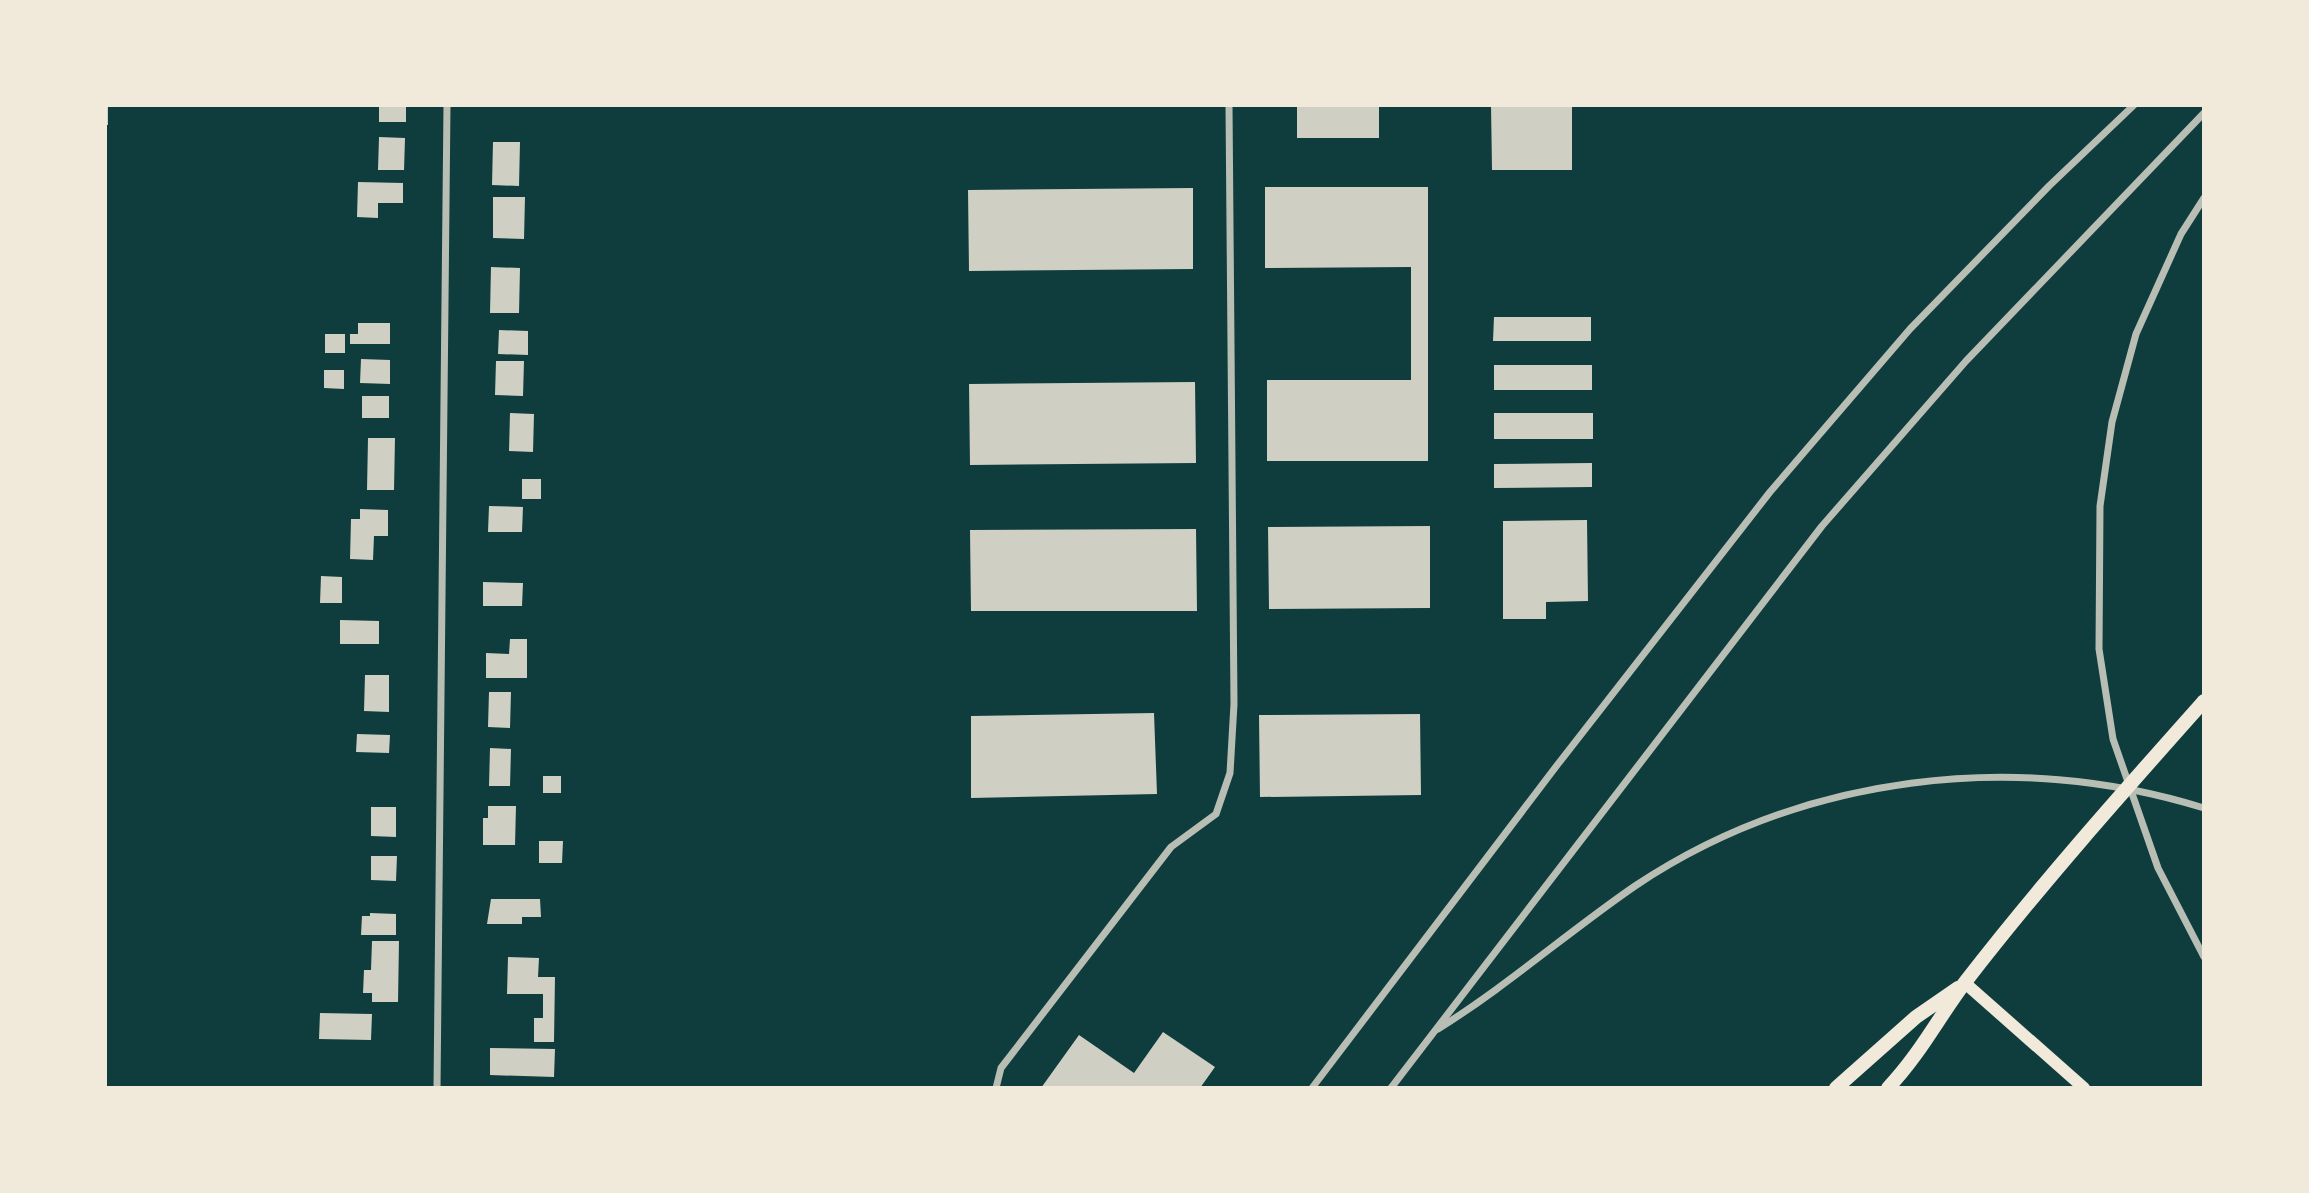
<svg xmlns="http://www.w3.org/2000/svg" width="2309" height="1193" font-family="Karla,sans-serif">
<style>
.building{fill:#cfcfc3}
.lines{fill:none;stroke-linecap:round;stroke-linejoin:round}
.minor{stroke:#b8beb3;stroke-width:7}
.primary{stroke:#f1e9da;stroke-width:12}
.trunk{stroke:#f1e9da;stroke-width:14}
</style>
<rect width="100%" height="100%" fill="#0f3d3e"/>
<!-- building -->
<g class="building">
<rect x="105" y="105" width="3" height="20"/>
<rect x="379" y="105" width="27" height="17"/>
<rect x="1297" y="105" width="82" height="33"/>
<polygon points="1491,105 1572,105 1572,170 1492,170"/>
<polygon points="379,137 405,138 404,170 378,170"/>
<polygon points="493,142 520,142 519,186 492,185"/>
<polygon points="358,182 403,183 403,203 378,203 378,218 357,217"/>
<polygon points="1265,187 1428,187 1428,461 1267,461 1267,380 1411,380 1411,267 1265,268"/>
<polygon points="1193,188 1193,269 969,271 968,190"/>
<polygon points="493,197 525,197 524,239 493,238"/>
<polygon points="491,267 520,268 519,313 490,313"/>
<polygon points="1494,317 1591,317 1591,341 1493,341"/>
<polygon points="358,323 390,323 390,344 350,344 350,334 358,334"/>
<polygon points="499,330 528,331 528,355 498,354"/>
<rect x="325" y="334" width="20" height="19"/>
<polygon points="361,359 390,360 390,384 360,383"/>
<polygon points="496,361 524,361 523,396 495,395"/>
<rect x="1494" y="365" width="98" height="25"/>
<polygon points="324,370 344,370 344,389 324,388"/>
<polygon points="1195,382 1196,463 970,465 969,384"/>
<rect x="362" y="396" width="27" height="22"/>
<polygon points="510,413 534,414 533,452 509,451"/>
<rect x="1494" y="413" width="99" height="26"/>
<polygon points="368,438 395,438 394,490 367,490"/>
<polygon points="1592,463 1592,487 1494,488 1494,464"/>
<rect x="522" y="479" width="19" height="20"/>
<polygon points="489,506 523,507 522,532 488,532"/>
<polygon points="360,509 388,510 388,536 374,536 373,560 350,559 351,519 360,519"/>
<polygon points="1587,520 1588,601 1546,602 1546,619 1503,619 1503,521"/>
<polygon points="1430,526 1430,608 1269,609 1268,527"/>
<polygon points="1196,529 1197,611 971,611 970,530"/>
<polygon points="321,576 342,577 342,603 320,603"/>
<polygon points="483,582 523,583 522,606 483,606"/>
<polygon points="340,620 379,621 379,644 340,644"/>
<polygon points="510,639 527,639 527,678 486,678 486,653 509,654"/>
<polygon points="365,675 389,675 389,712 364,711"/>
<polygon points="489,692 511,692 510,728 488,727"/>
<polygon points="1154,713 1157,794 971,798 971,716"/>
<polygon points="1420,714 1421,795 1260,797 1259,715"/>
<polygon points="357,734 390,735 389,753 356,752"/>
<polygon points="490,748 511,749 510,786 489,786"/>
<rect x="543" y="776" width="18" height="17"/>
<polygon points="488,806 516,806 515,845 483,845 483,818 488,818"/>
<polygon points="371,807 396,807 396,837 371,836"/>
<polygon points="539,841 563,841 562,863 539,863"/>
<polygon points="371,856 397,856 396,881 371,880"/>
<polygon points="491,899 540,899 541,917 522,917 522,924 487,924"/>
<polygon points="370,913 396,914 396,935 361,935 362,916 370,916"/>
<polygon points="372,941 399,941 398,1002 372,1002 372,993 363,993 364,970 371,970"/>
<polygon points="508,957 539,958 538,977 555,977 554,1042 534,1042 534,1018 543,1018 543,994 507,994"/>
<polygon points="320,1013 372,1014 371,1040 319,1039"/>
<polygon points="1163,1032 1215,1067 1200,1088 1041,1088 1079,1035 1134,1073"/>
<polygon points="490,1048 555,1049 554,1077 490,1075"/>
</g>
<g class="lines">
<!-- minor -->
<g class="minor">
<polyline points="2204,198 2181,234 2136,334 2112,422 2100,506 2099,649 2113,739 2158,868 2204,957"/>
<path d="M1438,1029C1507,986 1568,932 1635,886C1801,775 2015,749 2204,808"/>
<polyline points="437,1088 447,105"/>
<polyline points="996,1088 1001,1068 1171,847 1216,814 1230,773 1234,704 1229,105"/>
<polyline points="1312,1088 1558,764 1770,492 1910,329 2049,186 2134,105"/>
<polyline points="1391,1088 1822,526 1966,361 2204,113"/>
</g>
<!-- primary -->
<polyline class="primary" points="1965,983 2084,1088"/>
<!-- trunk -->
<g class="trunk">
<polyline points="1836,1088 1916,1017 1958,988"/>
<path d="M1888,1088C1921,1053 1938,1018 1966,981C2041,884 2123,792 2204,701"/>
</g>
</g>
<!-- border -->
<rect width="2309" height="1193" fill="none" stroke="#f1e9da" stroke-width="214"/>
</svg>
